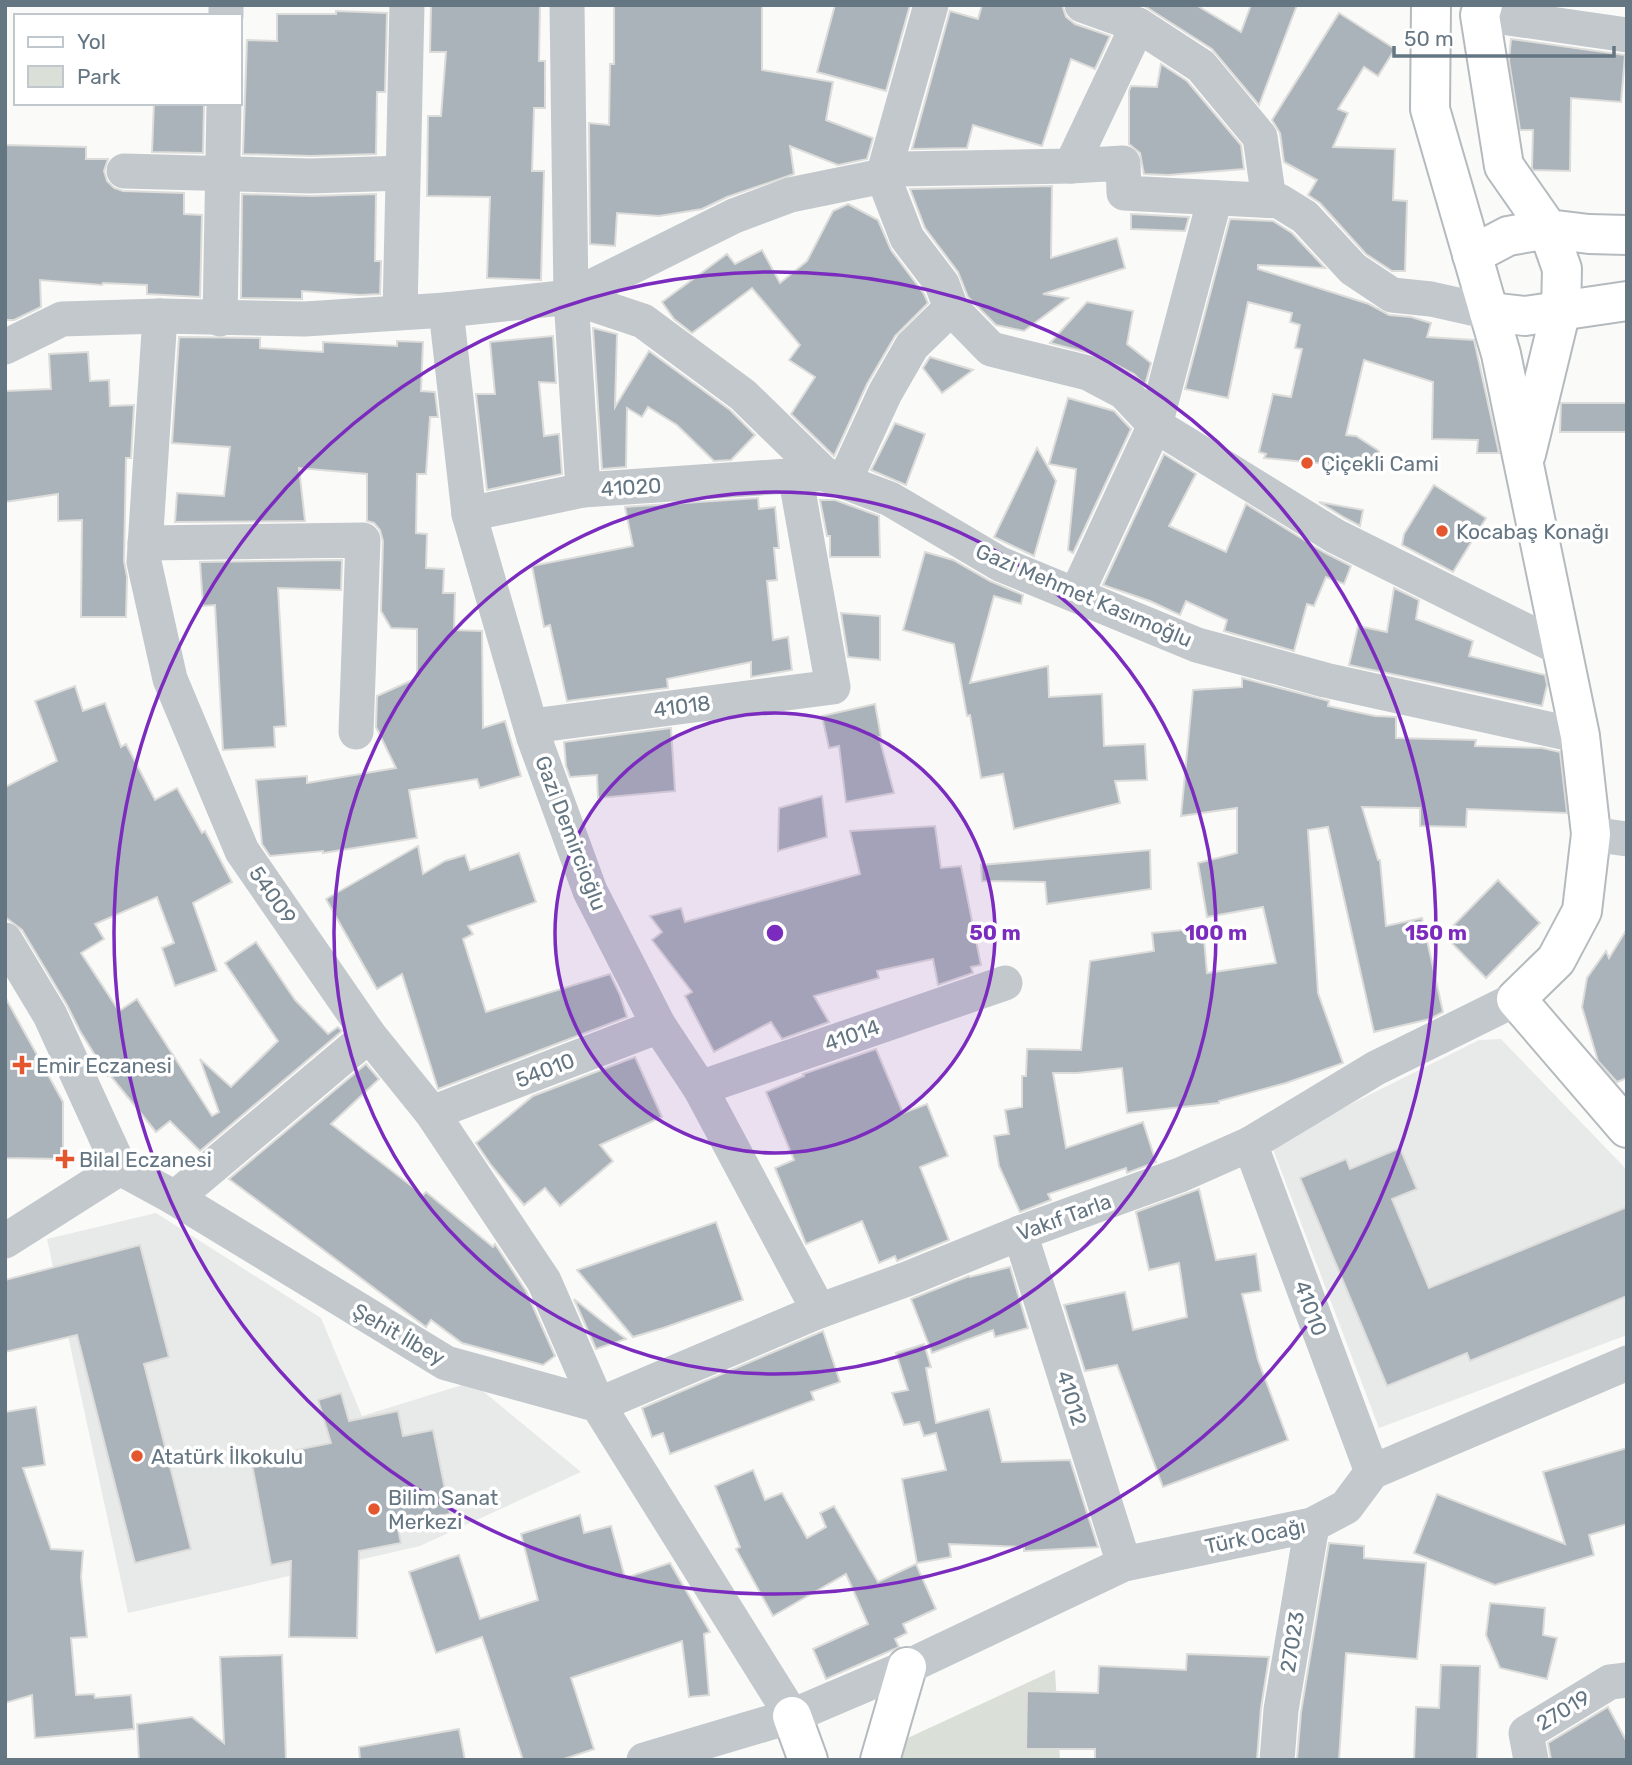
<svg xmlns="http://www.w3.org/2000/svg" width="1632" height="1765" font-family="Rubik,sans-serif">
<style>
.built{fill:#e8e9e9}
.green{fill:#dadfd7}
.building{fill:#aab3b9;stroke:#dcdcda;stroke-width:2}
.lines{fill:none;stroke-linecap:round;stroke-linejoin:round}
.major-casing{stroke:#b5babe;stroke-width:42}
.minor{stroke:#c3c8cc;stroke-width:35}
.major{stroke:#fff;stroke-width:38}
.ring{fill:none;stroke:#7b2cbf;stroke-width:3.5}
.poi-dot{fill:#e4572e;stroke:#fff;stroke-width:2.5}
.labels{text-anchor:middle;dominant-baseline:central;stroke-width:7;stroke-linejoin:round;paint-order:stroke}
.poi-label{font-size:21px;fill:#657683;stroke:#fff;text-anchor:start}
.street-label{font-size:21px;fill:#657683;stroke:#fff}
.centre{fill:#7b2cbf;stroke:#fff;stroke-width:3.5}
.ring-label{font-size:21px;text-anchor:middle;font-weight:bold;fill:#7b2cbf;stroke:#fff;stroke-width:7;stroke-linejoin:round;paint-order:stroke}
</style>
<rect width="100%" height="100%" fill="#fafaf8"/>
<!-- built -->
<g class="built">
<polygon points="1501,1039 1627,1170 1627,1335 1379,1428 1271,1144 1479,1040"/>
<polygon points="156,1213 321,1318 362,1416 472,1382 581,1472 420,1546 128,1613 47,1239"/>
</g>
<!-- green -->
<polygon class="green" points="1055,1670 1060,1760 898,1760 899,1742"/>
<!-- building -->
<g class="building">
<polygon points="431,5 540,5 539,61 545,61 545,108 534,108 532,171 544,171 541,280 487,278 490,197 427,196 428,116 441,116 446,52 430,52"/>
<polygon points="614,5 762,5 762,70 833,82 826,120 873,138 867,159 838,165 790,146 794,174 727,197 702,209 659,216 617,213 615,246 590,244 589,123 609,125 610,64 614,64"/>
<polygon points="835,5 910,5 886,91 817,72"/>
<polygon points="982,5 1062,5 1066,17 1075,24 1110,36 1095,69 1071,59 1042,146 973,125 967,148 912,149 950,11 978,19"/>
<polygon points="1143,5 1196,5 1241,32 1251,5 1297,5 1259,105 1212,49"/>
<polygon points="336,11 387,13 385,92 377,92 376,154 311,156 243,154 247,40 277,41 277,14 336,14"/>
<polygon points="1339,13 1395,49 1378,76 1364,67 1338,109 1348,113 1333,147 1395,149 1393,200 1407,201 1405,271 1392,271 1366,254 1320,203 1308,195 1317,180 1284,162 1280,133 1272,120"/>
<polygon points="1511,39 1625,55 1621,102 1571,98 1570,171 1533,170 1532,168 1533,130 1520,130 1509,61"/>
<polygon points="1161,64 1187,81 1241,145 1244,169 1168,175 1144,174 1140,153 1129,144 1129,91 1131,86 1157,87"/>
<polygon points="154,103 204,103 203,153 152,152"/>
<polygon points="5,145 86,147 86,159 108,159 104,171 107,181 114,188 123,191 184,193 184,214 202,215 200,297 147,294 147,285 103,283 102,285 40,280 41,307 14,320 5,320"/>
<polygon points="1052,186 1051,258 1117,238 1125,268 1043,294 1068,298 1024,331 996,325 968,297 958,272 925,228 910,189"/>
<polygon points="242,194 312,196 376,194 375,261 381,261 380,294 360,295 302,291 302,299 241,298"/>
<polygon points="848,204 878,220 891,250 924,294 928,303 895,336 867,384 834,456 791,414 815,377 789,360 800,345 752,288 692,333 674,319 662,302 727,254 735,264 762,250 780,283 807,261 833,211"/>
<polygon points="1131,214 1189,217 1185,231 1131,229"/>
<polygon points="1230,219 1273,221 1292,233 1325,268 1258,265 1258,269 1369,304 1389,315 1411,317 1431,323 1427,337 1474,340 1499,453 1477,453 1478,440 1432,439 1433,382 1364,360 1346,435 1356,436 1379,451 1377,469 1264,458 1266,454 1259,452 1273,394 1291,397 1302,349 1295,348 1300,325 1290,322 1292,313 1248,302 1228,398 1185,389"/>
<polygon points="1087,302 1133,311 1127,344 1151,363 1145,385 1134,374 1097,355 1050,343"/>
<polygon points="593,328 617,334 615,407 649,351 730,410 755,435 731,460 714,461 677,425 648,407 642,417 627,408 626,467 602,469"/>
<polygon points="553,336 556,383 539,382 544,436 559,434 562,474 487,490 476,394 495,394 490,342"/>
<polygon points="179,337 260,338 260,348 323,352 323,342 397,346 397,341 423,342 421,391 435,392 438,417 430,417 426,474 417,474 416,533 427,534 426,568 444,569 443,593 455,593 454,630 482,631 483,728 505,721 521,776 480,788 477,779 409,790 417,838 323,853 323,851 270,856 262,844 256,780 307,776 307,783 396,768 376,727 377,696 417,678 417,629 391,628 381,611 383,541 380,530 374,523 367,521 367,474 299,468 305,521 175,522 177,493 224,496 230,447 172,443"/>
<polygon points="88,352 90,381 109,380 110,406 134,405 131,458 126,458 124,561 127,577 126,617 81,617 82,520 58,521 58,494 5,502 5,391 51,389 49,354"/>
<polygon points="930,357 973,370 942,393 923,368"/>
<polygon points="1068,398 1114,411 1131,429 1073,553 1068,550 1076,469 1049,464"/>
<polygon points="1561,403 1627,403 1627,432 1560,432"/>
<polygon points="895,423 925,434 906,485 871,470"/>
<polygon points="1037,448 1056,481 1034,556 994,537"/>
<polygon points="1164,454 1196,474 1169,526 1226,552 1246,504 1325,553 1351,566 1344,584 1326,577 1314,606 1307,604 1294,651 1224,631 1227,620 1186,601 1180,615 1150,601 1103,585"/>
<polygon points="1434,485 1486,518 1453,572 1402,545 1404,534"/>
<polygon points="758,498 759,509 775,507 779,548 774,548 777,580 767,581 773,640 788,637 792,670 751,677 751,662 667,679 668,688 567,701 550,625 544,627 532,566 633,546 625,507"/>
<polygon points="820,500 835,500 879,516 880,557 830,557 830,536 827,536"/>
<polygon points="1319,502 1363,510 1360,526 1345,518"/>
<polygon points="925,552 953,560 990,581 1023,595 1021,604 994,596 970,683 1048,666 1049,697 1102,694 1104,746 1145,744 1147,780 1115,781 1120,803 1014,829 1003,774 981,778 970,715 967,716 954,644 903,630"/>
<polygon points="342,560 341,590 278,588 286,726 274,727 275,747 223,750 215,605 203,606 200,562"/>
<polygon points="1394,588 1419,600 1416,619 1473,641 1469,656 1545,675 1547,685 1542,706 1349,665 1358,626 1387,632"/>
<polygon points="841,613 880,616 880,660 848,657"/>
<polygon points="1242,678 1329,701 1328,706 1375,716 1396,717 1396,738 1476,740 1475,746 1542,748 1560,752 1567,813 1467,809 1466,827 1420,826 1420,808 1362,807 1378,860 1380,860 1386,926 1422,918 1443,1012 1430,1019 1374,1032 1328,827 1308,830 1318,993 1343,1063 1286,1083 1219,1101 1219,1103 1127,1113 1122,1068 1077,1073 1053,1073 1066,1148 1143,1122 1156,1162 1127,1173 1126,1168 1048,1194 1051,1200 1020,1212 999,1166 994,1136 1009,1134 1005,1110 1022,1107 1022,1076 1026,1076 1027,1049 1081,1050 1090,961 1154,951 1152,933 1203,928 1207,973 1276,963 1263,907 1207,917 1198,863 1237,853 1237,808 1181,816 1193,690 1242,687"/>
<polygon points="75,686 83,711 105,703 121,747 126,744 155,800 177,788 202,833 205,831 232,882 193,903 217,971 175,986 162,948 174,943 157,897 95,924 104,939 81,953 119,1011 137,999 212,1116 219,1112 200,1059 231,1087 278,1041 225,963 256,942 295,1000 328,1034 338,1027 342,1031 200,1151 170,1121 156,1132 110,1075 108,1076 80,1031 67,1005 22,930 5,917 5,787 57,761 35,701"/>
<polygon points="875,704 881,737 879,737 894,793 846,802 839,746 829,748 822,716"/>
<polygon points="671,728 675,791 598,798 597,775 570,777 566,766 564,742"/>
<polygon points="822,796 827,837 778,851 779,808"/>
<polygon points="935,826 941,868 961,866 981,965 971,967 973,973 938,985 933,959 877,971 879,978 814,996 829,1022 782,1039 771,1022 714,1052 685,996 692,992 652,940 662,932 650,916 681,908 685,922 860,874 850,831"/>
<polygon points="418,846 423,874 445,861 465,855 470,870 519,853 536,902 468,926 473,934 463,939 486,1012 610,974 620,995 627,1017 438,1089 402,974 377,989 326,899"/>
<polygon points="1150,850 1151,889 1047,904 1045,882 982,881 981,865"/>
<polygon points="1498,880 1540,923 1486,978 1444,935"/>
<polygon points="1627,929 1627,1078 1617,1082 1598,1061 1582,1007 1587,978 1606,951 1609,958"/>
<polygon points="5,997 63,1102 63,1159 5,1158"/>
<polygon points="876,1049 903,1113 927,1104 948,1156 920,1167 949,1240 897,1261 895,1256 879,1263 862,1221 806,1244 775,1168 794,1160 766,1092 804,1076 803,1074"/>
<polygon points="635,1057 662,1117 600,1145 613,1161 560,1206 545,1188 524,1205 491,1165 476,1143 533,1096"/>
<polygon points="366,1064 379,1079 331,1124 423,1195 426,1192 493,1247 495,1244 526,1291 555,1356 543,1365 462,1343 431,1320 426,1327 229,1179"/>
<polygon points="1400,1148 1417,1189 1392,1199 1429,1288 1627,1207 1627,1296 1470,1361 1467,1353 1387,1386 1300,1178 1346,1159 1350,1169"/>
<polygon points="1199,1189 1216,1260 1256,1254 1261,1291 1242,1294 1258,1360 1288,1440 1163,1487 1117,1365 1085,1371 1064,1305 1125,1292 1133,1330 1187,1317 1179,1263 1149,1270 1136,1212"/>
<polygon points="716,1222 743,1300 663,1328 633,1337 577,1270"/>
<polygon points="140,1245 169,1357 144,1364 191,1549 135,1563 77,1335 5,1352 5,1280"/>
<polygon points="1010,1267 1028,1328 995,1337 993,1330 932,1353 911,1299 969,1276 970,1277"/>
<polygon points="574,1299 603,1322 626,1339 596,1349"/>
<polygon points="823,1331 840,1382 811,1392 814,1400 670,1454 663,1433 652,1437 642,1408"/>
<polygon points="924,1344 931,1367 926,1368 936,1423 989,1409 1002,1462 1070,1460 1098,1547 1024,1551 1024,1547 949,1544 951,1557 917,1563 902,1479 946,1470 936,1433 924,1436 919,1422 904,1425 892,1393 908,1390 896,1353"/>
<polygon points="341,1393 349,1421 398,1411 403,1436 433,1430 450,1514 397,1524 401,1543 359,1551 357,1638 289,1637 291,1561 271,1565 251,1459 331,1443 318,1400"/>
<polygon points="36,1407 45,1465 23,1468 51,1549 83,1551 81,1577 87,1637 71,1638 76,1695 94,1694 95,1698 131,1695 134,1729 35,1738 32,1695 5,1703 5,1412"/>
<polygon points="1627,1448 1627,1524 1589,1535 1594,1555 1495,1585 1414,1553 1437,1494 1565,1544 1543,1472"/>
<polygon points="753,1470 765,1500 782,1493 807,1538 826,1527 820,1513 834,1506 878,1582 916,1564 936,1609 903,1624 907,1633 895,1639 899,1647 826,1679 813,1649 868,1624 846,1574 773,1616 736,1549 740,1547 715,1486"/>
<polygon points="580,1515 584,1533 611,1526 625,1578 670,1563 710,1632 704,1634 709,1695 689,1697 682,1641 571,1678 594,1749 561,1760 523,1760 482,1637 436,1653 409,1572 459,1555 480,1619 538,1600 521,1534"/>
<polygon points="1329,1543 1364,1546 1364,1558 1426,1563 1417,1659 1346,1653 1339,1760 1297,1760 1301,1712"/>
<polygon points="1490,1603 1545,1608 1543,1635 1557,1638 1547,1679 1500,1668 1486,1635"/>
<polygon points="1187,1654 1269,1657 1261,1708 1257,1760 1095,1760 1095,1749 1026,1749 1027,1691 1098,1693 1099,1666 1186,1670"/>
<polygon points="282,1655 286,1760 139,1760 137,1724 192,1717 224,1743 220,1657"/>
<polygon points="1441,1665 1480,1666 1477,1760 1414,1760 1416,1707 1439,1708"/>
<polygon points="1608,1707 1627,1742 1627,1760 1551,1760 1548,1743"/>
<polygon points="459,1729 465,1760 360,1760 359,1747"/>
</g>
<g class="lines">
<defs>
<g id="major">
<polyline points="1431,5 1430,109 1501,354 1580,736 1591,834 1582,911 1556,960 1516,999 1627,1128"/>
<polyline points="1483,5 1480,15 1504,166 1548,229 1589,234 1627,235"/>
<polyline points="1472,255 1508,236 1548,229 1562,269 1561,310 1526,454"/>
<polyline points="1489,312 1525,316 1627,301"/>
<polyline points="792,1716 808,1760"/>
<polyline points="880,1760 907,1667"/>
</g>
</defs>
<!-- major casing -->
<use href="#major" class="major-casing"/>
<!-- minor -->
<g class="minor">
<polyline points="567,5 571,297 583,490"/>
<polyline points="931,5 883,176 907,238 942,284 951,308 991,349 1088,373 1124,392 1155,425 1335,536 1564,650"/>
<polyline points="1082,5 1138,25 1201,66 1260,137 1269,200"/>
<polyline points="1481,14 1627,35"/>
<polyline points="226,16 226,5"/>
<polyline points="1071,166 1138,25"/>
<polyline points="124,171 311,176 403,173"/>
<polyline points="571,297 643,321 743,395 824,474 890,499 1000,564 1197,645 1325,680 1580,736"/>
<polyline points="446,310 469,514 534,738 590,891 659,1026 700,1088 819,1311"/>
<polyline points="400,312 407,5"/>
<polyline points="160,316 144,562 170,679 242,851 369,1035 432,1113 544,1281 598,1405 819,1311 907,1279 1020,1233 1180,1175 1250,1144 1376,1068 1516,999"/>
<polyline points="220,319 224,103"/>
<polyline points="5,347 62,319 160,316 305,319 446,310 571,297 734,216 790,195 883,176 899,169 1071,166 1123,163 1124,193 1279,201 1305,217 1353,269 1392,295 1431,299 1489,312"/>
<polyline points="844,482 885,393 912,346 951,308"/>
<polyline points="469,514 583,490 817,474"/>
<polyline points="145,543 363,540 356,732"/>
<polyline points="1076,595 1155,425 1215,198"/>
<polyline points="532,726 833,687 795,474"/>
<polyline points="1591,834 1627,839"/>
<polyline points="5,940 50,1015 120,1168 175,1198 446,1363 598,1405 792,1716"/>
<polyline points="700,1088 1005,983"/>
<polyline points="432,1113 659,1026"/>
<polyline points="1250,1144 1372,1472"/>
<polyline points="175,1198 369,1035"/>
<polyline points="1020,1233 1124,1564"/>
<polyline points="5,1241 120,1168"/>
<polyline points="644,1760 792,1716 907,1667 1124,1564 1312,1525 1346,1507 1372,1472 1627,1363"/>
<polyline points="1277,1760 1281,1710 1312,1525"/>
<polyline points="1531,1760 1526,1733 1610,1682 1627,1680"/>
</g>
<!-- major -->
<use href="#major" class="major"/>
</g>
<!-- distance rings -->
<circle cx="775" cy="933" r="220" fill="#7b2cbf" fill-opacity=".12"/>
<g class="ring">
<circle cx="775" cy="933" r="220"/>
<circle cx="775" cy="933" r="441"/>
<circle cx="775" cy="933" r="661"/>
</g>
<!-- markers -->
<g class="poi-dot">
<circle cx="1307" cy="463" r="7"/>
<circle cx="1442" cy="531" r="7"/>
<path d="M18.5 1054.5h7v7h7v7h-7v7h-7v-7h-7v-7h7z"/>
<path d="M61.5 1148.5h7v7h7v7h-7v7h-7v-7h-7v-7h7z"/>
<circle cx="137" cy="1456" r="7"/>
<circle cx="374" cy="1509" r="7"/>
</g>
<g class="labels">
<!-- poi labels -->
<g class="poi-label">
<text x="1321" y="463">Çiçekli Cami</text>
<text x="1456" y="531">Kocabaş Konağı</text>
<text x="36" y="1065">Emir Eczanesi</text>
<text x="79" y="1159">Bilal Eczanesi</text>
<text x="151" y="1456">Atatürk İlkokulu</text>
<text x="388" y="1497">Bilim Sanat<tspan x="388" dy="24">Merkezi</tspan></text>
</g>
<!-- street labels -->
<g class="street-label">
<text transform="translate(631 487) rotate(-4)">41020</text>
<text transform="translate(1084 595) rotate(23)">Gazi Mehmet Kasımoğlu</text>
<text transform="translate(682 706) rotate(-7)">41018</text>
<text transform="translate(571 833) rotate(69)">Gazi Demircioğlu</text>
<text transform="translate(273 895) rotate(55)">54009</text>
<text transform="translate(852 1035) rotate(-19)">41014</text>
<text transform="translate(545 1070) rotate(-21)">54010</text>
<text transform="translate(1064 1217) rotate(-20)">Vakıf Tarla</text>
<text transform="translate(1311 1308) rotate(70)">41010</text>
<text transform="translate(399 1334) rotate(30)">Şehit İlbey</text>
<text transform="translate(1072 1398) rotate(73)">41012</text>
<text transform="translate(1255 1536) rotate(-12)">Türk Ocağı</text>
<text transform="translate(1292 1642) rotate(-81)">27023</text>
<text transform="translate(1563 1710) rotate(-31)">27019</text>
</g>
</g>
<circle cx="775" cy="933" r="10" class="centre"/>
<g class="ring-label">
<text x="995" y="940">50 m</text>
<text x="1216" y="940">100 m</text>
<text x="1436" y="940">150 m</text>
</g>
<!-- border -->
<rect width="1632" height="1765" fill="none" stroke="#657683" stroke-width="14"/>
<!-- legend -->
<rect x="14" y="14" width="228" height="91" fill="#ffffff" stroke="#c1c8cd" stroke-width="2"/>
<rect x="28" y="37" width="35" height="10" fill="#ffffff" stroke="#c1c8cd" stroke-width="2"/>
<text x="77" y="49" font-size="21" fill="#657683">Yol</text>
<rect x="28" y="66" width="35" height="21" fill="#dadfd7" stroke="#c1c8cd" stroke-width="2"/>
<text x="77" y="84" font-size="21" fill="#657683">Park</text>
<!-- scale -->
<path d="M1394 46v10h220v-10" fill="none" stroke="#657683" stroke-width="3.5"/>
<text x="1404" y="46" font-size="21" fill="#657683" stroke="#ffffff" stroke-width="5" paint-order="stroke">50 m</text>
</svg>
